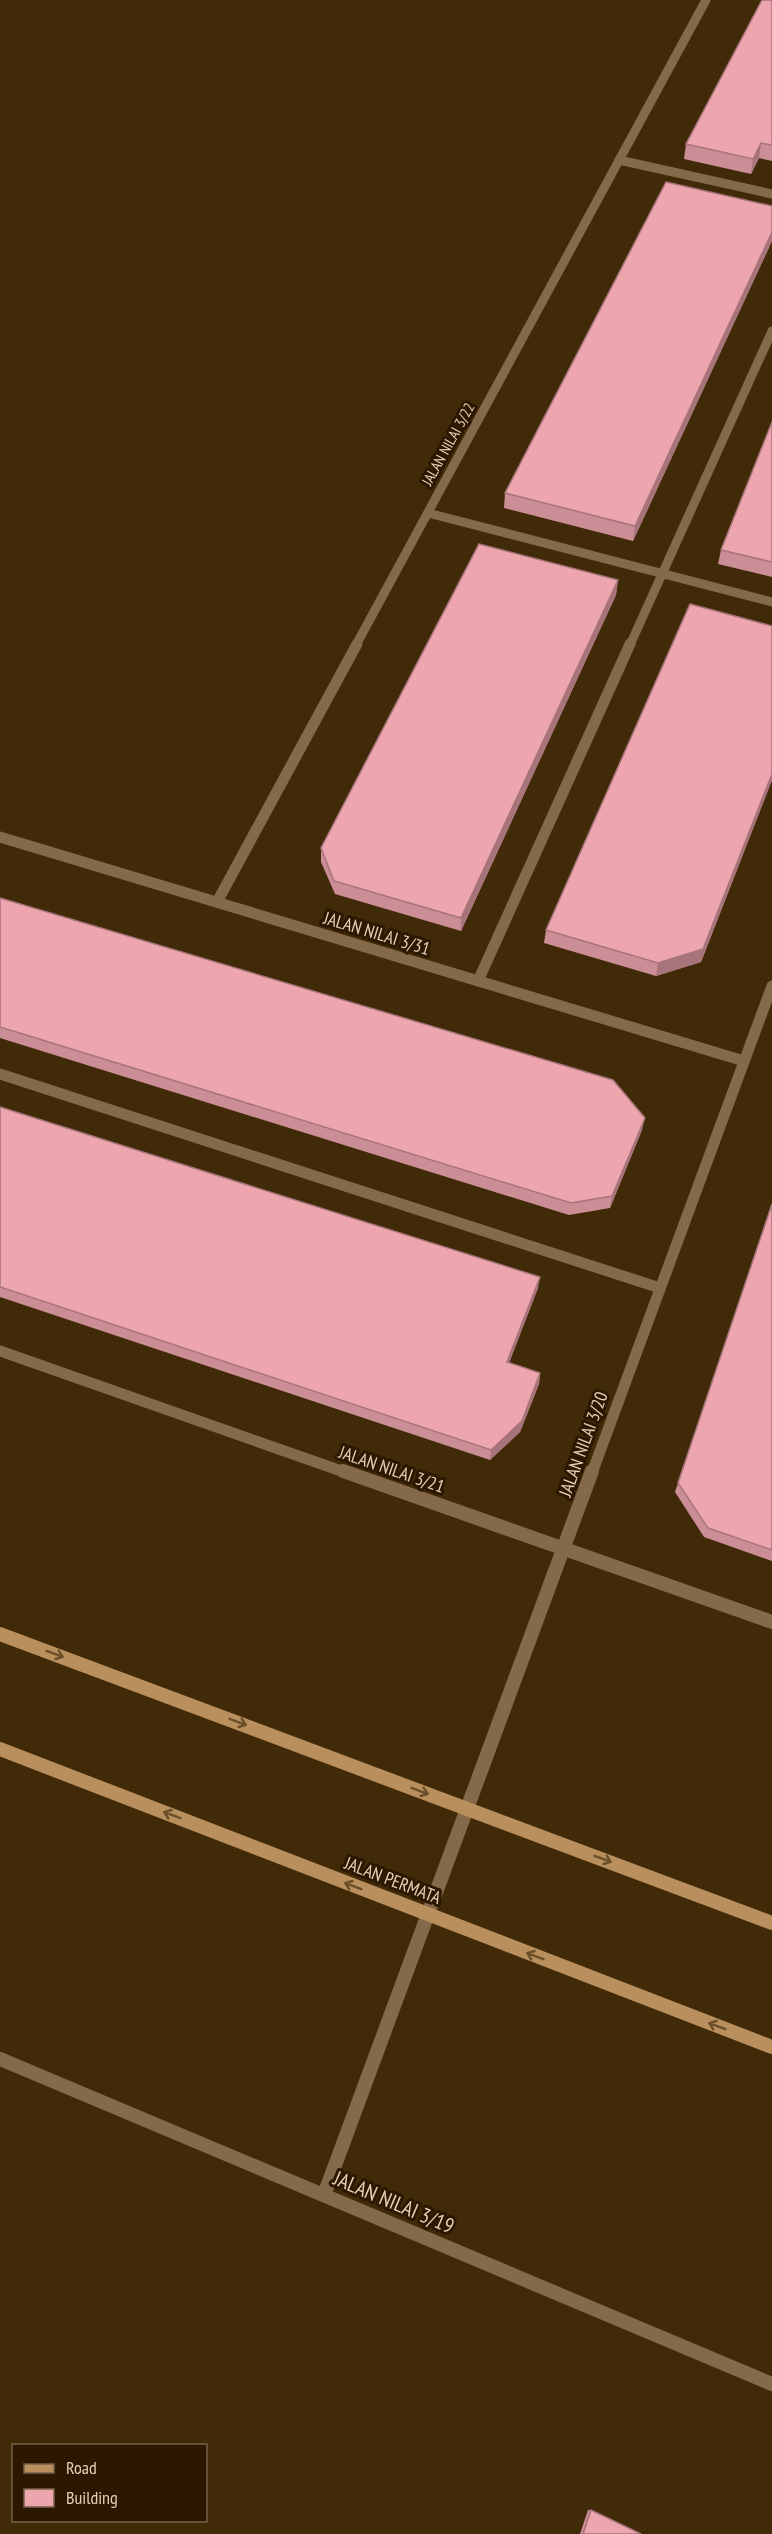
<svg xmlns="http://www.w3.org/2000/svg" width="772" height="2534" font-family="'PT Sans Narrow',sans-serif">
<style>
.built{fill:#412a08;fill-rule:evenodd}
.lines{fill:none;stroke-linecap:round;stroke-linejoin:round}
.lane-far1{stroke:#846a4b;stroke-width:9}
.lane{stroke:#846a4b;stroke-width:11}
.street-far2{stroke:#846a4b;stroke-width:9}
.street-far1{stroke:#846a4b;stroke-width:11}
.street{stroke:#846a4b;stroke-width:14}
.secondary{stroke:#b9905d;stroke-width:14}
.wall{fill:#cc8e96}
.shaded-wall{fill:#a6747a}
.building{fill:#eda5ae;stroke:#a6747a;stroke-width:1.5}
.oneway{stroke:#6b4e2a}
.labels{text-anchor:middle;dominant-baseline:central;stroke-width:6;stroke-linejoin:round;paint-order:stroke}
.far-street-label{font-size:15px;fill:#e6cfb5;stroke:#2c1800}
.street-label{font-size:18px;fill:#e6cfb5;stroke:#2c1800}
.near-street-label{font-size:21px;fill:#e6cfb5;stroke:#2c1800}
</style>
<rect width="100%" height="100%" fill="#362205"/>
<!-- built -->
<path class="built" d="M0,0H772V2534H0ZM14,2446H206V2520H14Z"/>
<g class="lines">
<!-- lane-far1 -->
<g class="lane-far1">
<polyline points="619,160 772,194"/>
<polyline points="428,513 772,602"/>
<polyline points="630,645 772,331"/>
</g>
<!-- lane -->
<g class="lane">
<polyline points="478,981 630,644"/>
<polyline points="0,1074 660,1288"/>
</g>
<!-- street-far2 -->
<polyline class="street-far2" points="356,645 706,0"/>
<!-- street-far1 -->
<g class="street-far1">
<polyline points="0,837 744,1061"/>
<polyline points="217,902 357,644"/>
<polyline points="0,1351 347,1473"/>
<polyline points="592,1473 772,986"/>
</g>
<!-- street -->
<g class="street">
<polyline points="343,1471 772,1622"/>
<polyline points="0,2059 772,2384"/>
<polyline points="324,2195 592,1471"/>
</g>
<!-- secondary -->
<g class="secondary">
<polyline points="0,1634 772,1923"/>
<polyline points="0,1749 772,2047"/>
</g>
</g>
<!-- wall -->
<g class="wall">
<polygon points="772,0 772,161 759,158 751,174 684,159 686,144"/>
<polygon points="772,206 772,241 633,541 504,508 505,493"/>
<polygon points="772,422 772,577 718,564 721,550"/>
<polygon points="618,580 616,595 461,931 335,894 321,862 321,848"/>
<polygon points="772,626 772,780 701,962 656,976 544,943 546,930"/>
<polygon points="0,898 642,1130 610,1208 569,1215 0,1038"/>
<polygon points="0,1107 538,1288 509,1363 540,1373 539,1384 520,1432 490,1460 0,1297"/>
<polygon points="772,1204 772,1561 704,1537 675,1492"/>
<polygon points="588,2510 591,2510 641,2534 580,2534"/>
</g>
<!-- shaded-wall -->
<g class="shaded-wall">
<polygon points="761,143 759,158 751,174 753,159"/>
<polygon points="772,232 772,241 633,541 635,526"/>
<polygon points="618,580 616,595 461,931 461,918"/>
<polygon points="772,774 772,780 701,962 656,976 658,963"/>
<polygon points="645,1118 642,1130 610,1208 612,1196"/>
<polygon points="540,1277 538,1288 505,1373 507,1362"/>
<polygon points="540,1373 539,1384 520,1432 490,1460 491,1450"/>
</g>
<!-- building -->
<g class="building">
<polygon points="762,0 772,0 772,145 761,143 753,159 686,144"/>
<polygon points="666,182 772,206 772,232 635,526 505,493"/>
<polygon points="772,422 772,562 721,550"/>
<polygon points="479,544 618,580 461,918 334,881 321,848"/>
<polygon points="690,604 772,626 772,774 703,949 658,963 546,930"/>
<polygon points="0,898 613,1080 645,1118 612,1196 571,1203 0,1027"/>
<polygon points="0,1107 540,1277 507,1362 540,1373 522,1421 491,1450 0,1287"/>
<polygon points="772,1204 772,1550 708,1528 678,1483"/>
<polygon points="591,2510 641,2534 583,2534"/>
</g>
<!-- one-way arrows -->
<defs><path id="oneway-shaft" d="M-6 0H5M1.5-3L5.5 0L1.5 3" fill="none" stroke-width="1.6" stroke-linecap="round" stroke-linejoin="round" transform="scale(1.5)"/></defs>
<g class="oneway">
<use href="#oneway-shaft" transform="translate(55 1654) rotate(20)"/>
<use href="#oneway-shaft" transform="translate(238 1722) rotate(20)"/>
<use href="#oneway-shaft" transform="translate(420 1791) rotate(20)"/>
<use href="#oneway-shaft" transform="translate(172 1815) rotate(-159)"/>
<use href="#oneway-shaft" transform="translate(603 1859) rotate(21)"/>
<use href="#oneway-shaft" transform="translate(353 1886) rotate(-159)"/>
<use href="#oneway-shaft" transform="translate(535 1956) rotate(-159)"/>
<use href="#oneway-shaft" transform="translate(717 2026) rotate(-159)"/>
</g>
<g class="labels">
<!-- far-street labels -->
<g class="far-street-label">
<text transform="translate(448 444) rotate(-61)">JALAN NILAI 3/22</text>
</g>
<!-- street labels -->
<g class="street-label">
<text transform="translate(377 933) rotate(17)">JALAN NILAI 3/31</text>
<text transform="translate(583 1444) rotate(-70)">JALAN NILAI 3/20</text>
<text transform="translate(392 1469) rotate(19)">JALAN NILAI 3/21</text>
<text transform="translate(393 1880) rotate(21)">JALAN PERMATA</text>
</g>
<!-- near-street labels -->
<g class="near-street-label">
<text transform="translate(394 2202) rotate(23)">JALAN NILAI 3/19</text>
</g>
</g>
<!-- legend -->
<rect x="12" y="2444" width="195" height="78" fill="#2c1800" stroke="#766148" stroke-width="1.5"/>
<rect x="24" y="2464" width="30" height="9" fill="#b9905d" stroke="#766148" stroke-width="1.5"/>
<text x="66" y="2474" font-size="18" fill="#e6cfb5">Road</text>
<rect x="24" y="2489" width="30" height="18" fill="#eda5ae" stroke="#766148" stroke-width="1.5"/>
<text x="66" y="2504" font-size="18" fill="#e6cfb5">Building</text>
</svg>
